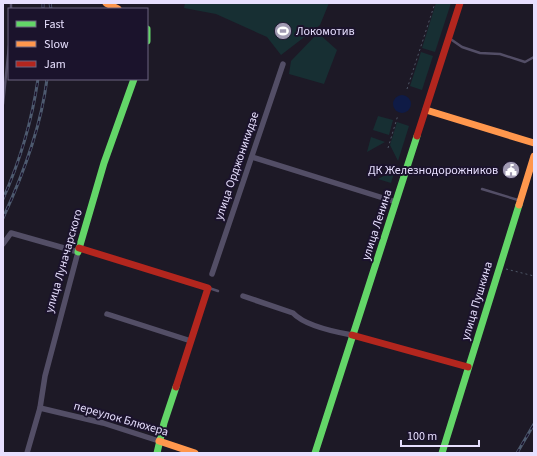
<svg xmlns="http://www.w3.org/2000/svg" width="537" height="456" font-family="'Source Sans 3',sans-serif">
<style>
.green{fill:#172f33}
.water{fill:#0f1b46}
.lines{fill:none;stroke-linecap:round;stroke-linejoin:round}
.path{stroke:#4e5767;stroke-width:1;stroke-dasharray:2 3;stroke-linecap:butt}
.lane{stroke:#534e66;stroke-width:2.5}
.street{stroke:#534e66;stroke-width:5.5}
.fast{stroke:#63d668;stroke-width:7}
.slow{stroke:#ff974d;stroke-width:7}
.jam{stroke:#b3261e;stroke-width:7}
.rail-casing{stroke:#4d5a6f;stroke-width:3}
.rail{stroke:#1b132c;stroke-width:1.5;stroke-dasharray:4.5;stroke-linecap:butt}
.labels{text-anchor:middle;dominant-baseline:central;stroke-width:4;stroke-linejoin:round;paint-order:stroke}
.poi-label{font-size:12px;fill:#e7dffe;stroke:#1b132c;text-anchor:start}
.street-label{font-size:12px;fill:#e7dffe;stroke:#1b132c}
</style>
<rect width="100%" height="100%" fill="#1d1926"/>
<!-- green -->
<g class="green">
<polygon points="185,3 329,3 320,25 281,55 267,37 216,14 184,8"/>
<polygon points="436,3 451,3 435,52 422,48"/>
<polygon points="318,33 337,50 324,84 289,74 291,61"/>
<polygon points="421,52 433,56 422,90 410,86"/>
<polygon points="378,116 393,120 389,135 373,130"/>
<polygon points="397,122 409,126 398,161 390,145"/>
<polygon points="371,137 385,142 367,152"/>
<polygon points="395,170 391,183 378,179"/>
</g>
<!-- water -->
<circle class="water" cx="402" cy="104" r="9"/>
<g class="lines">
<!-- path -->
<g class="path">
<polyline points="407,89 435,3"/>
<polyline points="388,148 398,115"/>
<polyline points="506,269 534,276"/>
</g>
<!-- lane -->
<g class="lane">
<polyline points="11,9 11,3"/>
<polyline points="449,38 462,47 480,53 500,54 525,62 534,57"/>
<polyline points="3,104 9,46"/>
<polyline points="482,189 518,200"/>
<polyline points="209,288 218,291"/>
</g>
<!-- street -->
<g class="street">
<polyline points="252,157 396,202"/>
<polyline points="3,244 11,233 78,252 45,376 40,408 27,453"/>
<polyline points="212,274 283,64"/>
<path d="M243,296L293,313C305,326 335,332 352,335"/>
<polyline points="107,314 191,341"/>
<polyline points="40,408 103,423 159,441"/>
</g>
<!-- fast -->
<g class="fast">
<polyline points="147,29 147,41"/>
<polyline points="78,252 104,163 134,79"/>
<polyline points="157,453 164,423 176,387"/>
<polyline points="315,453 417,136"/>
<polyline points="442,453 519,205"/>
</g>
<!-- slow -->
<g class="slow">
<polyline points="106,3 118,9"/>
<polyline points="426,110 534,143"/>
<polyline points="519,205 534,156"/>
<polyline points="159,441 195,453"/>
</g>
<!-- jam -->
<g class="jam">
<polyline points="417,136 460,3"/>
<polyline points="79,248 208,288 176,387"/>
<polyline points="352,335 468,367"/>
</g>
<defs>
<g id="rail">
<polyline points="43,3 43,9"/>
<polyline points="50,3 51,9"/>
<path d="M3,199C20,161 32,120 38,79"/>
<path d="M3,218C23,175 41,127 47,79"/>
<polyline points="517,453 534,424"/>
</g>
</defs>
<!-- rail casing -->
<use href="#rail" class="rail-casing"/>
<!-- rail -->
<use href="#rail" class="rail"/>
</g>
<!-- icons -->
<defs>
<symbol id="stadium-disc" viewBox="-11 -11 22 22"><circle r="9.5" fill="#a09ab2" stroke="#1b132c"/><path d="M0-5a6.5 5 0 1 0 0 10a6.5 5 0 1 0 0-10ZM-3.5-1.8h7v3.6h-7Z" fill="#fff"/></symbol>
<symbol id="civic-disc" viewBox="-11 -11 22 22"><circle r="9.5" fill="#a09ab2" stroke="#1b132c"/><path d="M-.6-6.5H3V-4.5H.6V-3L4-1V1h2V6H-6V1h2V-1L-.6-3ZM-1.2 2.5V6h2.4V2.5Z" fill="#fff"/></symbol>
</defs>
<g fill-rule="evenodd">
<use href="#stadium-disc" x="273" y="21" width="20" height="20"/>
<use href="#civic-disc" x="501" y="160" width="20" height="20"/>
</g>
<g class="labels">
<!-- poi labels -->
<g class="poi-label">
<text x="296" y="31">Локомотив</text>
<text x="498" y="170" text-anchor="end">ДК Железнодорожников</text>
</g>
<!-- street labels -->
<g class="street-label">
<text transform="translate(237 166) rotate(-71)">улица Орджоникидзе</text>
<text transform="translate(377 225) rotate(-72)">улица Ленина</text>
<text transform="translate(64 261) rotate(-74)">улица Луначарского</text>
<text transform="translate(477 301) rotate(-73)">улица Пушкина</text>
<text transform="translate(121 419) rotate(16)">переулок Блюхера</text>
</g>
</g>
<!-- border -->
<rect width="537" height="456" fill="none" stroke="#e7dffe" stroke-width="8"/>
<!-- legend -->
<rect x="8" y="8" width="140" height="72" fill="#1b132c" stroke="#6d6580"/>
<rect x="16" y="21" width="20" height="6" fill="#63d668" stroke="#6d6580"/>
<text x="44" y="28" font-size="12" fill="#e7dffe">Fast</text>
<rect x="16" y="41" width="20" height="6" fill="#ff974d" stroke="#6d6580"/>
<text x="44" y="48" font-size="12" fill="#e7dffe">Slow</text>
<rect x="16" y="61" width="20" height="6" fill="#b3261e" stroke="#6d6580"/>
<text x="44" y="68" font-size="12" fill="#e7dffe">Jam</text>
<!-- scale -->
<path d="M401 440v6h78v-6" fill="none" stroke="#e7dffe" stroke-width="2"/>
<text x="407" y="440" font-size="12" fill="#e7dffe" stroke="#1b132c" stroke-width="3" paint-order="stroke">100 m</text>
</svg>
